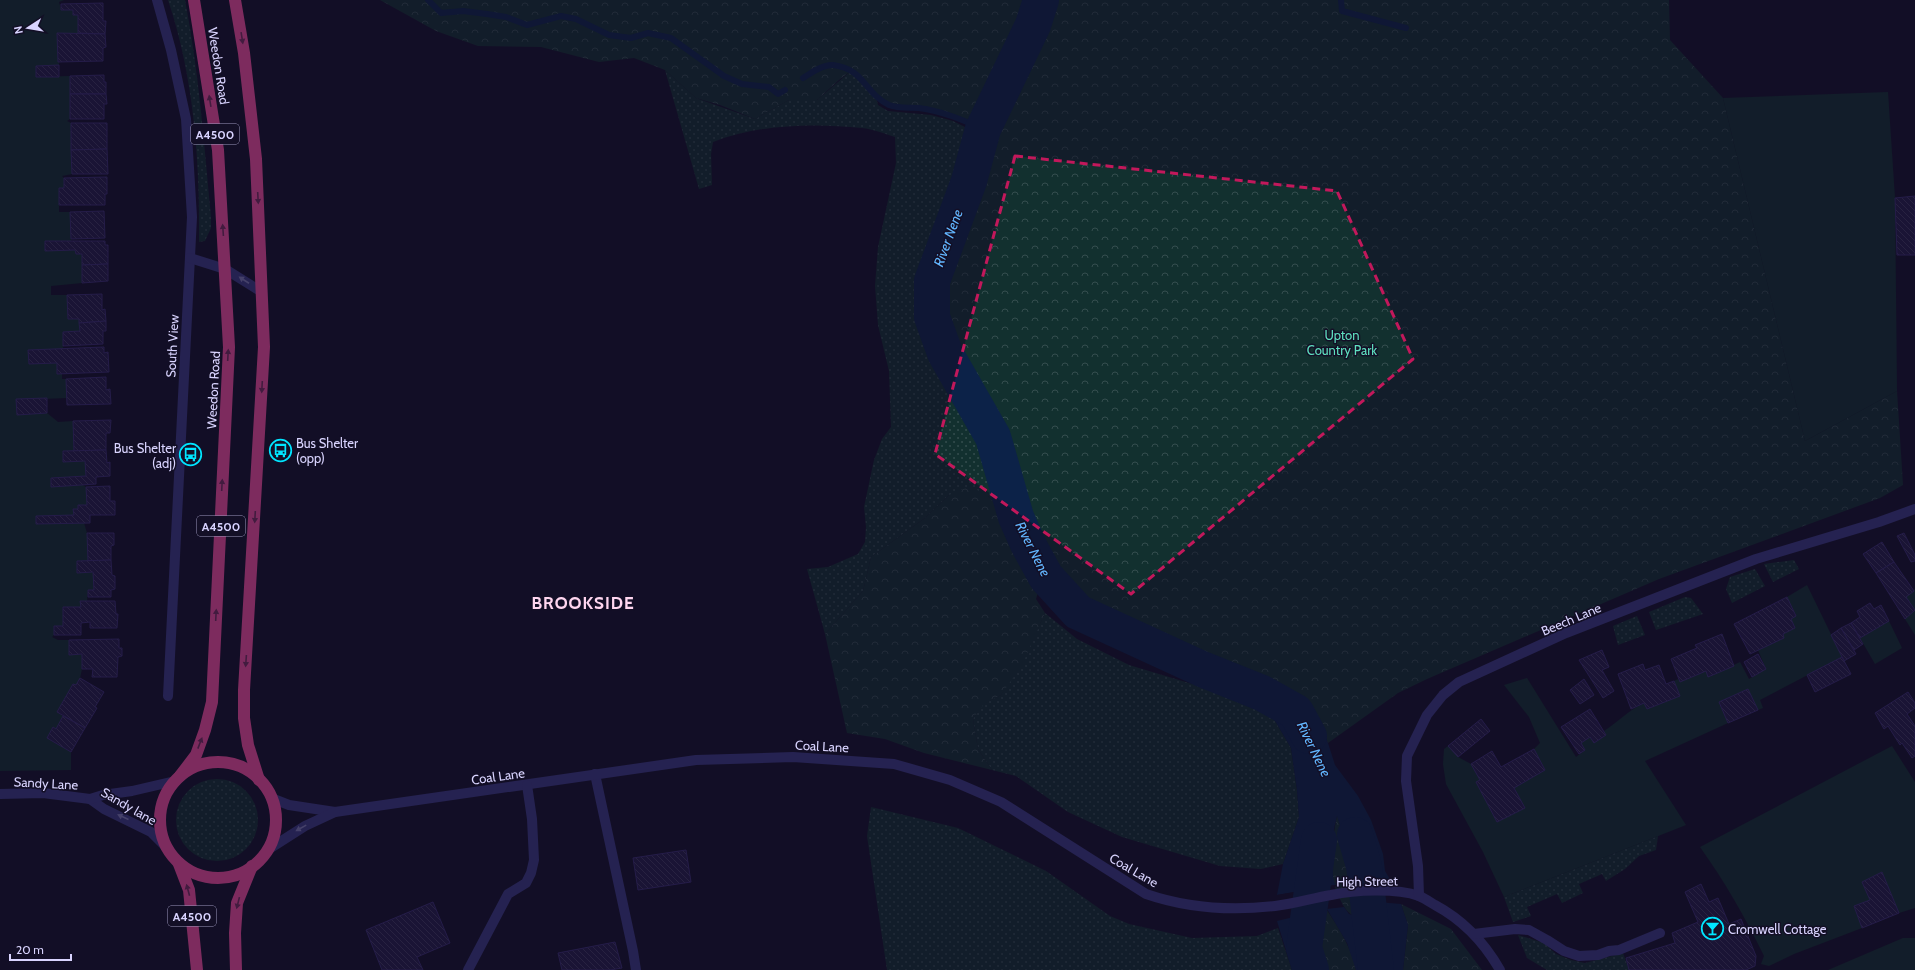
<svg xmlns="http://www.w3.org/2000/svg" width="1915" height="970" font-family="Cabin,sans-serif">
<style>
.grass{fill:url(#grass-dots)}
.forest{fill:url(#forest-crowns)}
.garden{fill:#12302f}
.water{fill:#0c2248}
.pier{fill:#130f26}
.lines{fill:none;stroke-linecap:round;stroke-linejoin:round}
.stream{stroke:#0c2248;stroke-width:6}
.river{stroke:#0c2248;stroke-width:36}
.building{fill:url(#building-back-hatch);stroke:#3b2d73}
.minor{stroke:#3d3a85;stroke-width:10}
.highway{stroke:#ff4fa3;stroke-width:12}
.oneway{fill:#7d2c5e}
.oneway2{fill:#837fbc}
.marked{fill:none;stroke:#c2185b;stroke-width:3;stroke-dasharray:8 5;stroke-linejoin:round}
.labels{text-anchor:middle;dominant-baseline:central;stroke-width:3;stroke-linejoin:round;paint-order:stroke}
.shield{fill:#130f26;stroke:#9e99be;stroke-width:1}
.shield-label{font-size:12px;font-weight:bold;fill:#d9d4ff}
.street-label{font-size:13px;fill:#d9d4ff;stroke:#130f26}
.park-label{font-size:13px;fill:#5fe0c0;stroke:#130f26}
.poi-label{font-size:13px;fill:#d9d4ff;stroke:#130f26;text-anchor:start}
.water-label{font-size:14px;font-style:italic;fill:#62b6ff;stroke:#130f26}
.district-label{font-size:17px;font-weight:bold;letter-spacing:1px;fill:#ffd6f0;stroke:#130f26}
</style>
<defs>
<pattern id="grass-dots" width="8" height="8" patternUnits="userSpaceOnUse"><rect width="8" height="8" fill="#12302f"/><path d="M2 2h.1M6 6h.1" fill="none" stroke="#344d4e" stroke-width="1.8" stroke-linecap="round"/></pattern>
<pattern id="forest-crowns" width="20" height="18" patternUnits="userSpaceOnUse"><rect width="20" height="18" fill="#12302f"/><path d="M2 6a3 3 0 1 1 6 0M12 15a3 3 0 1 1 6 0" fill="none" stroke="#344d4e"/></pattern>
<pattern id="building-back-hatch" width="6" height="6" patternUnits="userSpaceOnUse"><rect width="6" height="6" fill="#241b47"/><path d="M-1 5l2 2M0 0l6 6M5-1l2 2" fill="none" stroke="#433b63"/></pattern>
</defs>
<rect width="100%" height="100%" fill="#130f26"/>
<!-- grass -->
<g class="grass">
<path d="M168,0H185C199,72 204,144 211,217V228L205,241L199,242C200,162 194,77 168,0Z"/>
<path d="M789,36L939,113L918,108L909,109L890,105L876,97L878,105L888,111L931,115L953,121L967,128L970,135L960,160L959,177L933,250L923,288L928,325L951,381L987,447L998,482L1005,513L988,496L949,495L925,518L871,557L863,591L825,634L807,569L828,567L858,554L865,542L866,527L864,507L874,460L882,439L891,427L889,371L878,325L875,286L878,247L896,163L895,137C885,134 873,129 862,128C813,123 759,124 713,142L711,154L712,185L699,189L665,70L696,98L755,119L789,100H817L852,70Z"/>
<polygon points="1794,560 1799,569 1773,582 1764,564"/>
<polygon points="1755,569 1765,586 1732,603 1726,589 1730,577"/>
<polygon points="1685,597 1691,598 1703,614 1656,630 1649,612"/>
<polygon points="1045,613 1077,639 1129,665 1189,683 1235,694 1271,714 1291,748 1297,790 1299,817 1283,864 1261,869 1220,866 1122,837 1068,812 1016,776 992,770 978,749 973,719 983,704 1001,695 1031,643"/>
<polygon points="1637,616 1645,635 1618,645 1613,626"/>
<circle cx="217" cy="820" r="41"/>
<polygon points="871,807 958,828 1046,871 1110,916 1129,924 1192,938 1257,936 1278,928 1292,970 887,970 867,836"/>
<polygon points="1658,836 1656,850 1639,856 1625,869 1606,881 1602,874 1579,884 1583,893 1562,903 1557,894 1527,907 1531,916 1513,922 1504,897"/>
<polygon points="1518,935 1544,943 1556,954 1571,960 1585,963 1623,953 1629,970 1547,970 1527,958"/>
</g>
<!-- forest -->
<g class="forest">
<path d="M380,0H1669L1670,40L1723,98L1805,441L1897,391L1903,485L1880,498L1659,579L1427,679L1398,693L1328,743L1315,713L1297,695L1257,676L1078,612L1046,577L1028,544L1016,517L993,437L945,353L932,317V281L963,197L983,129C963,120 941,110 918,108C901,107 893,108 877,98C868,91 860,78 852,70L839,80L817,100H789L755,119L720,105L696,98L665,70L634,58L599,62L541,47L478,46L436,31Z"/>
<polygon points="970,486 988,496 1005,513 1019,548 1041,582 1036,599 1045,613 1022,665 1001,695 984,704 973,719 978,749 992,770 924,753 885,739 847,733 825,634 863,591 871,557 925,518 949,495"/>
<path d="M1337,815L1358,883L1360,913L1356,916C1347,914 1344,907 1340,899C1326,872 1332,844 1337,815Z"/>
<path d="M1320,900C1335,922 1350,943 1356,970H1322L1319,948Z"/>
<polygon points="1401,904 1451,929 1482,970 1403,970 1408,925"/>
</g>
<!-- garden -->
<g class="garden">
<path d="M0,0H64L59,2L61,9L73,10V15H78V33H57L59,65L36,66V77L70,76V119L67,121L71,123L72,174L62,176L64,178V188H59V212H70L71,241H45V250H75L76,254H82V283L51,286V295H67L68,319H79L80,331L63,332V349L28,351L29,364L57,363V374H62V379H66L67,398L16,400L17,414L47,413L58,422L73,421L74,451H63V461H85L86,476L51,478V486L83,485L86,487L87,505H78V509H73L74,515L36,524L84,523C91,544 93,568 94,590H88L87,601H81V607H63V626L52,637L58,640H69V655L82,654V669L80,678L76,685L73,684L57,712L63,716L56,729L53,727L47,738L71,752V770L0,771Z"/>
<polygon points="1888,92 1895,198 1897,391 1805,441 1723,98"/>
<path d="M1807,585L1842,657L1760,700L1763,708L1758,710L1748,689L1719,702L1728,723L1645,761L1686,825L1504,897L1483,852L1446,784L1443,764L1444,749L1448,746L1458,757L1471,764L1480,780L1476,782L1497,822L1525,808L1514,788L1545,770L1534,749L1540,743L1529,717L1504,685L1527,678L1576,757L1585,750L1581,743L1590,737L1594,743L1606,735L1604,731C1618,722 1629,710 1644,703L1647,709L1680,696L1674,681L1678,679L1680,682L1706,671L1709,677L1740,662L1749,679L1766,669L1758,650L1784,638L1783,634L1795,628L1791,619L1796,615L1787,597Z"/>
<polygon points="1915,589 1915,635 1905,619 1915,610 1906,597"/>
<polygon points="1889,621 1902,648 1875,664 1860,638"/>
<path d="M1892,746L1915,782V908L1899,913L1882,872L1862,882L1870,900L1854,906L1862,928L1794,954L1769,966L1761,964L1764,956C1745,917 1725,882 1700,847Z"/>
<polygon points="1903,938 1915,938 1915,970 1828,970"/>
</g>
<!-- water -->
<g class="water">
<path d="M1284,689L1297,695L1315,713L1328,743L1335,765L1358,796L1371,820L1383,854L1385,871L1391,881L1358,883L1337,816C1331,839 1329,862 1335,885L1277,895L1283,864L1299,817L1297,790L1291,748L1271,714Z"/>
<polygon points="1377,902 1401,904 1408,925 1403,970 1356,970 1347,943 1327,909 1344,907 1349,914 1356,916 1360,913 1360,904"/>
<polygon points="1319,911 1319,948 1322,970 1292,970 1277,921"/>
</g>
<!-- pier -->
<polygon class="pier" points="1335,885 1337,885 1335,887 1277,897 1277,895"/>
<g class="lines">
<!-- stream -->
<g class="stream">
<polyline points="428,0 441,13 463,11 487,14 506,17 527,25 561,16 576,19 609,35 631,38 648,33 671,38 724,76 742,84 769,87 778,94 785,90"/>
<polyline points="1341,0 1342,11 1406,28"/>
<path d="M803,78C811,73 823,64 833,65C865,69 864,93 889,105C899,109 909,107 919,108C942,111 963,120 983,129"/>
</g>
<!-- river -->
<g class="river">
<polyline points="1041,0 1033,25 983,129 969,181 932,281 932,317 945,353 993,437 1016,517 1028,544 1046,577 1078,612 1202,669 1262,693 1296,712 1309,736"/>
<polyline points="1355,835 1364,866 1376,970"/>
<polyline points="1311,970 1304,948 1319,840"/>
</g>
</g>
<!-- building -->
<g class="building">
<polygon points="103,3 103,21 106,21 105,34 78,33 78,15 73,15 73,10 61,10 61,4"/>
<polygon points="57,33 105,34 106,47 103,48 103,61 58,62"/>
<polygon points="59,65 59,77 36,77 36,66"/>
<polygon points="104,75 104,82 106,82 106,94 70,94 70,76"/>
<polygon points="70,94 106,94 107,104 104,104 104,119 70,119"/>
<polygon points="71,123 107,123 107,149 71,150"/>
<polygon points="107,149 108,174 72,174 71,150"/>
<polygon points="107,177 107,194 105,194 105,205 59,205 59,188 64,188 64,178"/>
<polygon points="1915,196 1915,255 1897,255 1895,198"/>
<polygon points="104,211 105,238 71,239 70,212"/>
<polygon points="45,241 105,241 105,245 108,245 108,264 82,265 82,254 76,254 75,250 45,251"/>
<polygon points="108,264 108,281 82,283 82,265"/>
<polygon points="102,294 102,310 105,309 106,321 79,323 79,319 68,319 67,295"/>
<polygon points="106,321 106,331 103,331 103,344 63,346 63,332 80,331 79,323"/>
<polygon points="104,347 104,353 108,352 109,372 57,374 57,363 29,364 28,350"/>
<polygon points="106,377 106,390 110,389 111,404 67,405 66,379"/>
<polygon points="47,398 47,413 17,415 16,399"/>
<polygon points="111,420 110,433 106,433 106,450 74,451 73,421"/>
<polygon points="106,450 107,463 110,462 110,476 96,477 96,484 51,487 51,478 86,476 85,461 63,462 63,451"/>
<polygon points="110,486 110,501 115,501 115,515 90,515 90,523 36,524 36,516 74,515 73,509 78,509 78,505 87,505 86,487"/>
<polygon points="87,533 114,533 114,545 111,546 111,560 88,561"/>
<polygon points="1904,533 1915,555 1915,561 1911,562 1897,536"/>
<polygon points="1882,542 1894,562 1876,573 1863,554"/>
<polygon points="111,560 112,575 115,576 115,589 111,590 111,597 88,597 88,590 94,590 93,572 77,573 77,561"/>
<polygon points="1894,562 1914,591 1906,597 1915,610 1905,619 1876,573"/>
<polygon points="1787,597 1796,616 1791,619 1795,628 1783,634 1784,638 1750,654 1734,624"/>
<polygon points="80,601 115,601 116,614 118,614 117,628 90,628 90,622 81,623 81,635 54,635 54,626 63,626 63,607 81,607"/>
<polygon points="1870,603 1874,609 1881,605 1889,621 1860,638 1851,623 1860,617 1857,611"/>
<polygon points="1851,623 1863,644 1854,650 1841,628"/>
<polygon points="1841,628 1856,654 1844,661 1831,635"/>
<polygon points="1722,634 1734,666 1708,677 1706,671 1680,682 1671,659 1697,648 1695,645"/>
<polygon points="119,639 119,648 122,648 122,656 118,657 117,677 92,677 93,669 82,669 82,654 69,655 69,640"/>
<polygon points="1602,650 1609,667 1602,670 1614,691 1603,698 1579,660"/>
<polygon points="1758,654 1766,669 1752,677 1744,662"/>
<polygon points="1842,657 1851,674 1815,692 1807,675"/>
<polygon points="1643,664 1645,670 1659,665 1666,684 1674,681 1680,696 1647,709 1644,703 1631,709 1618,674"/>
<polygon points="80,678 104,692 95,707 97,708 85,728 57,712 73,684 76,685"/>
<polygon points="1584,679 1594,695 1580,704 1570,690"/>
<polygon points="1748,689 1758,710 1728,723 1719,702"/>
<polygon points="1908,692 1915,703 1915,708 1907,714 1915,726 1915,756 1912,758 1902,743 1900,745 1888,726 1884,729 1875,713"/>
<polygon points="1590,709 1606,735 1594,743 1590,737 1581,743 1585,750 1579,754 1561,727"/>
<polygon points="63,716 85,728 71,752 47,738 53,727 56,729"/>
<polygon points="1481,719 1490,731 1458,757 1448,746"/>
<polygon points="1534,749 1545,770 1514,788 1525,808 1497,822 1476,782 1480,780 1471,764 1492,751 1501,767"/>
<polygon points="686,850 691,882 638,890 633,858"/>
<polygon points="1882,872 1899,913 1862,928 1854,906 1870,900 1862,882"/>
<polygon points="1701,884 1709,902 1718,898 1729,924 1741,919 1756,956 1755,966 1746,970 1629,970 1626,958 1675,943 1672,933 1698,922 1685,892"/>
<polygon points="433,902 450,943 417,957 423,970 382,970 366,930"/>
<polygon points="615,942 622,968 610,970 562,970 558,953"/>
</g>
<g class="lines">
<!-- minor -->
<g class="minor">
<polyline points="157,0 171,50 186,119 192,217 168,696"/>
<polyline points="190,258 225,269 262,292"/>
<polyline points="595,774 633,951 636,970"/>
<polyline points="0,794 43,793 90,799 104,809 151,832 166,847"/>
<path d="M271,798L289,805L335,812L696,760L793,757L894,764L950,780L1001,802L1146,894C1187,908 1232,911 1275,906C1294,904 1313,898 1331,895C1355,890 1396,888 1419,896C1424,898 1430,902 1435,905C1463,920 1484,942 1500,970"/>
<polyline points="90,799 103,795 132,791 175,781"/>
<polyline points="269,849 305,826 335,812"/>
<polyline points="1419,896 1418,866 1406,781 1407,756 1427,715 1443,695 1459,682 1566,633 1756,559 1879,522 1915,509"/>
<polyline points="1474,934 1515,929 1529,930 1547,940 1564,951 1579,956 1598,955 1609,951 1619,950 1660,933"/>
<polyline points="468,970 508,894 526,883 531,873 534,860 532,819 527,785"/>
</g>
<!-- highway -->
<g class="highway">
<polyline points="235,0 244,53 256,159 264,347 244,690 244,718 248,745 259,780"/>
<circle cx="218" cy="820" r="58"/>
<polyline points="180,776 196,755 205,730 212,702 229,347 218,150 194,0"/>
<polyline points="179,864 189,890 197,970"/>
<polyline points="236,970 235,933 237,903 252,866"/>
</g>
</g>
<!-- one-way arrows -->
<defs><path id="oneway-solid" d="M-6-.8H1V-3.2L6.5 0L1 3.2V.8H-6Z"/></defs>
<g class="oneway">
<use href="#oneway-solid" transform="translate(242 38) rotate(81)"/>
<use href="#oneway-solid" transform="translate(210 101) rotate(-99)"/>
<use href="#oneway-solid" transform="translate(258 198) rotate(87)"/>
<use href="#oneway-solid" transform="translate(223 230) rotate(-94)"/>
<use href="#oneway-solid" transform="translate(228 355) rotate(-87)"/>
<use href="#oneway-solid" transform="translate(262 387) rotate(93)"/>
<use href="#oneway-solid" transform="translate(222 485) rotate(-87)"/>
<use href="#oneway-solid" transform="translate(255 517) rotate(93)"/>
<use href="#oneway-solid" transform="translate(216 615) rotate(-87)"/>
<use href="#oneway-solid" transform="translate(246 661) rotate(94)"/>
<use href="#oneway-solid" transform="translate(200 743) rotate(-69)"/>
<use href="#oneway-solid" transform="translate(188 890) rotate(-105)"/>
<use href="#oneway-solid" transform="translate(238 903) rotate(104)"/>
</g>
<g class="oneway2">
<use href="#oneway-solid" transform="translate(244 280) rotate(-147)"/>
<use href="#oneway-solid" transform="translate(123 817) rotate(-156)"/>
<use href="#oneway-solid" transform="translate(301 828) rotate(151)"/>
</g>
<!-- marked area -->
<path d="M0 0H1915V970H0ZM1015,156L1337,191L1413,359L1131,594L935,454Z" fill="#130f26" fill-opacity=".55" fill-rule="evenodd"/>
<path class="marked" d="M1015,156L1337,191L1413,359L1131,594L935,454Z"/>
<!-- icons -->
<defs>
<symbol id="bus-ring" viewBox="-11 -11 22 22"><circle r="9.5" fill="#130f26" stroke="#00e5ff" stroke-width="1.5"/><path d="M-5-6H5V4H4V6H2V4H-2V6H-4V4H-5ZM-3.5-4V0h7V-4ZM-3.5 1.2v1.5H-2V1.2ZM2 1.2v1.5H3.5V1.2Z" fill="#00e5ff"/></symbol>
<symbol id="bar-ring" viewBox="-11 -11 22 22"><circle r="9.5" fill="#130f26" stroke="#00e5ff" stroke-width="1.5"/><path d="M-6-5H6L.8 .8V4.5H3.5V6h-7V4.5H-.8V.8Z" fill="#00e5ff"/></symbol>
</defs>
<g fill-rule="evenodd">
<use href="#bus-ring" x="268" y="438" width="25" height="25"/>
<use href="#bus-ring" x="178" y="442" width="25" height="25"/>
<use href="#bar-ring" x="1700" y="916" width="25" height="25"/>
</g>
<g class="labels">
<!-- shield labels -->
<g class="shield">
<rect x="191" y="124" width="48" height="20" rx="3"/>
<rect x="197" y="516" width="48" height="20" rx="3"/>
<rect x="168" y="906" width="48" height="20" rx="3"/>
</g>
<g class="shield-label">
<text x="215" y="134">A4500</text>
<text x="221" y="526">A4500</text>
<text x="192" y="916">A4500</text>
</g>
<!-- street labels -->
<g class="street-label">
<text transform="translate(219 66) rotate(81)">Weedon Road</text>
<text transform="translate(172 346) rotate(-87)">South View</text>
<text transform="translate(213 390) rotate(-87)">Weedon Road</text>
<text transform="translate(1571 619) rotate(-23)">Beech Lane</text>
<text transform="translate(822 746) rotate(3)">Coal Lane</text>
<text transform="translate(498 776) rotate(-8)">Coal Lane</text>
<text transform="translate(46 783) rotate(3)">Sandy Lane</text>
<text transform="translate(129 806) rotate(30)">Sandy lane</text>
<text transform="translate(1134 870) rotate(30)">Coal Lane</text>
<text transform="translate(1367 881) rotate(-1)">High Street</text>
</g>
<!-- park labels -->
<g class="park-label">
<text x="1342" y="335">Upton<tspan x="1342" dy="15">Country Park</tspan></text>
</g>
<!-- poi labels -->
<g class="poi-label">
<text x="296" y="443">Bus Shelter<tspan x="296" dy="15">(opp)</tspan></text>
<text x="176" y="448" text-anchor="end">Bus Shelter<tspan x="176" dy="15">(adj)</tspan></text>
<text x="1728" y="929">Cromwell Cottage</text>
</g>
<!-- water labels -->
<g class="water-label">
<text transform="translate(948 238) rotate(-70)">River Nene</text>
<text transform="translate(1033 549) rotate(63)">River Nene</text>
<text transform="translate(1314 749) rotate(64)">River Nene</text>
</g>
<!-- district labels -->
<g class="district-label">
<text x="583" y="603">BROOKSIDE</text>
</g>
</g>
<!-- north arrow -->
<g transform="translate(28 28) rotate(258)" stroke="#130f26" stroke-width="3" paint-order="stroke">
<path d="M0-3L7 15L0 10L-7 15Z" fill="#d9d4ff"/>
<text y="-6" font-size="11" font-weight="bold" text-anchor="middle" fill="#d9d4ff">N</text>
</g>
<!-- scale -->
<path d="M10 954v6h61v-6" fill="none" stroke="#d9d4ff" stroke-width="2"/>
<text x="16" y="954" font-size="12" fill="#d9d4ff" stroke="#130f26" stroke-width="3" paint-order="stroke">20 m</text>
</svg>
